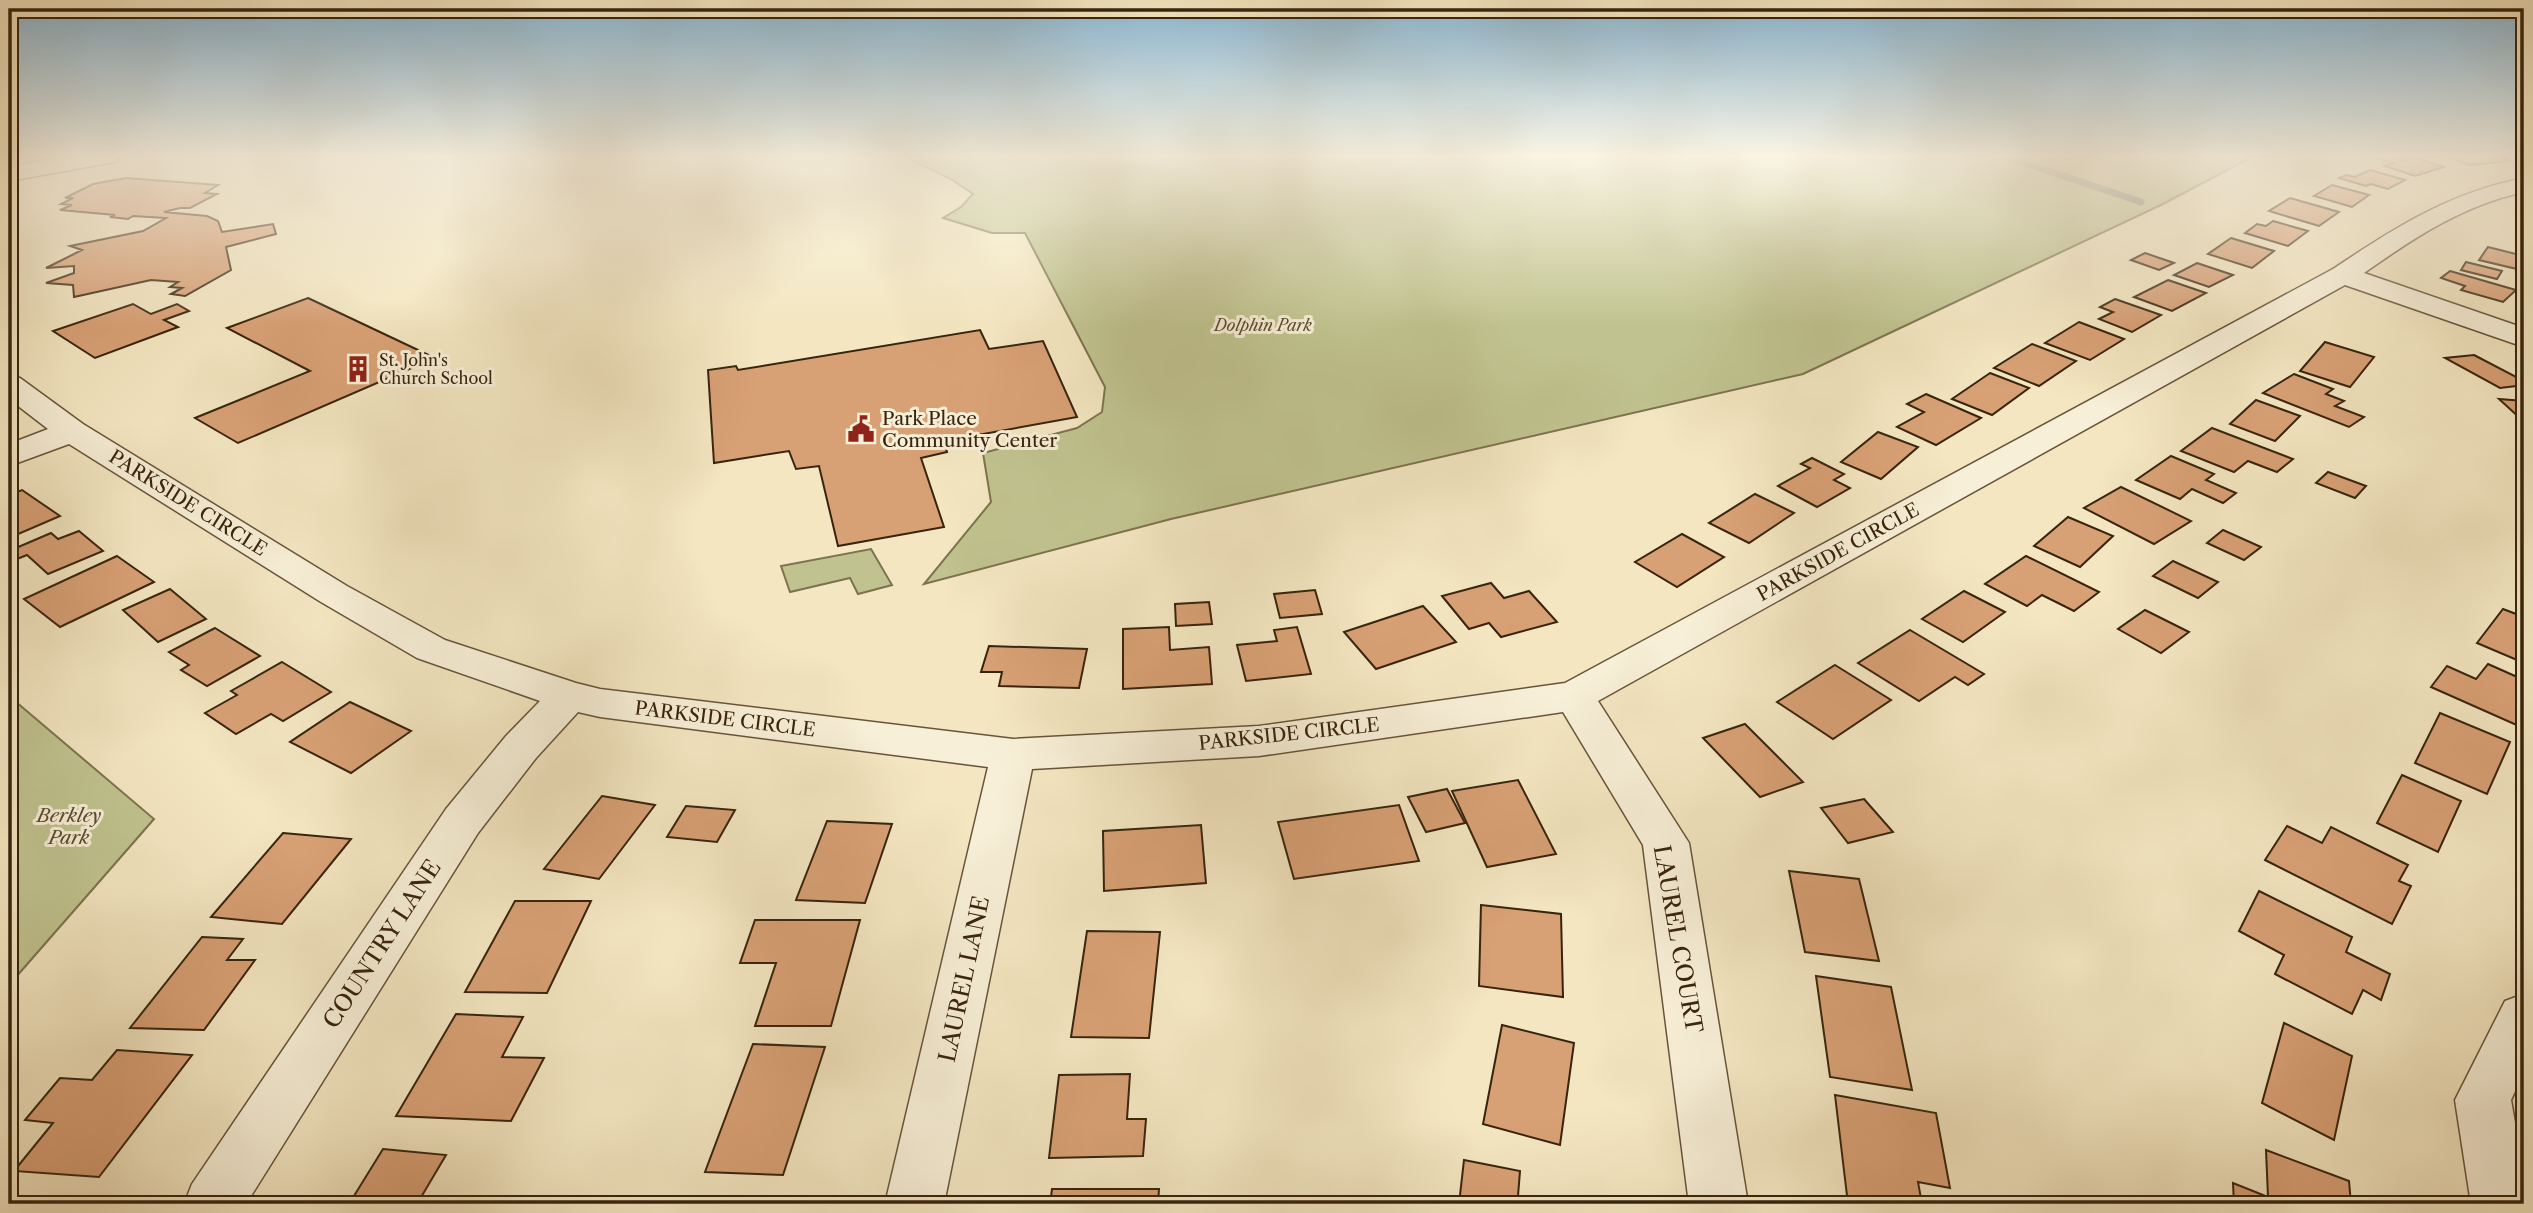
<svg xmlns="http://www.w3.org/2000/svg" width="2533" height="1213" font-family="'Libre Caslon Text',serif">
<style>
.green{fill:#c0c38f;stroke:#7c744e;stroke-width:2}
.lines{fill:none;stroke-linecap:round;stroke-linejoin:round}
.stream{stroke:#758074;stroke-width:7}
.building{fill:#d8a075;stroke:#38240d;stroke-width:2}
.minor-casing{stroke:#67543a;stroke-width:3}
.tertiary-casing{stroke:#67543a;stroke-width:3}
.minor{fill:#f7efd7;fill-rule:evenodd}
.tertiary{fill:#f7efd7;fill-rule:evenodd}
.labels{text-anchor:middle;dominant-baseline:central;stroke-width:6;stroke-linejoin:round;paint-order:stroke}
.far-park-label{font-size:16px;font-style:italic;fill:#5a4c2e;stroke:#f7efd7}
.far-poi-label{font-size:16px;fill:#38240d;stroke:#f7efd7;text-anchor:start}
.poi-label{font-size:19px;fill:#38240d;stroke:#f7efd7;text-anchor:start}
.street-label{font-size:19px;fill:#38240d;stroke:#f7efd7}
.park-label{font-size:19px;font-style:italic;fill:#5a4c2e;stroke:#f7efd7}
.near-street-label{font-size:23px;fill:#38240d;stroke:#f7efd7}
</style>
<rect width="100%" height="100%" fill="#f3e6c1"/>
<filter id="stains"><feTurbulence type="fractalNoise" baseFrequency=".00286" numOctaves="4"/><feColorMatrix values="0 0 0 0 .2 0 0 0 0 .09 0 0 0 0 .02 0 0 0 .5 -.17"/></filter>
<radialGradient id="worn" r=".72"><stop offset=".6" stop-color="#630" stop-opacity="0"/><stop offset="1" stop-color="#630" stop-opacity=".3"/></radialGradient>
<!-- green -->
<g class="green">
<polygon points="904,156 2254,156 2163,204 1803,374 1171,519 924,584 991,502 983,453 1077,428 1102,412 1105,387 1025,233 992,233 943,218 961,207 973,194 951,179"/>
<polygon points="871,549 892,585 858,594 850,578 790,592 781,566"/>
<polygon points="9,696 154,819 9,985"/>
</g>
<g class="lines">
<!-- stream -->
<polyline class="stream" points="2004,156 2141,202"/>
</g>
<!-- building -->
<g class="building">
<polygon points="2390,156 2405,161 2415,158 2444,167 2415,176 2385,166 2394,163 2374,157"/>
<polygon points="2447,156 2499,156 2510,161 2469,165"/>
<polygon points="2370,170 2405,180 2388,189 2371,184 2366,186 2339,178 2346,175 2355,177"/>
<polygon points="126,178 218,185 205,193 217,194 190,208 180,208 164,212 207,216 218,221 222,232 273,224 276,234 226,247 231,270 185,296 171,294 182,288 170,287 178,282 151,280 74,297 73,285 46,283 74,273 74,266 46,268 82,250 70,246 143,231 166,218 133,216 128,219 110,217 115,215 60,210 72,205 61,204 73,198 65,198 93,184"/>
<polygon points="2332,185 2369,195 2352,207 2314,196"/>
<polygon points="2290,198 2339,212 2319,226 2269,211"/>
<polygon points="2273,221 2308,231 2288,246 2245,233 2257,224 2266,226"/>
<polygon points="2231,238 2274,251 2252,268 2208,254"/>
<polygon points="2488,247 2524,256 2524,259 2517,269 2479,260"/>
<polygon points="2145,253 2174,263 2159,270 2131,260"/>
<polygon points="2466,262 2502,271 2497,279 2461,270"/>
<polygon points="2197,263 2233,275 2209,287 2174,275"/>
<polygon points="2450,271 2516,290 2503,302 2461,290 2465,286 2441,278"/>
<polygon points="2168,280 2206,293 2172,311 2134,297"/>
<polygon points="308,298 435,358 238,443 195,418 310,371 227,328"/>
<polygon points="2115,299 2161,315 2132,332 2099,319 2113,312 2100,307"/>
<polygon points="133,304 151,314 177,304 189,311 164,320 178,327 95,358 53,331"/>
<polygon points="2079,322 2124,339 2090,360 2045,343"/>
<polygon points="980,330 989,349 1043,341 1077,417 944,441 947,452 921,458 944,527 838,546 819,466 796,469 789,451 714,463 708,370 736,366 738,370"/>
<polygon points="2325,342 2374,357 2350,387 2300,371"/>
<polygon points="2032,344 2076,361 2039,386 1994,368"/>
<polygon points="2474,355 2524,381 2524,385 2500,388 2445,358"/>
<polygon points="1990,373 2029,388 1992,415 1952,399"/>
<polygon points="2294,374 2333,389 2326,394 2344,401 2335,406 2364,417 2349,427 2263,393"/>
<polygon points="1926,394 1981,418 1936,445 1897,427 1924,412 1907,404"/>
<polygon points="2499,399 2524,401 2524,420 2522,420"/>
<polygon points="2256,400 2300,416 2275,441 2230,424"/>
<polygon points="2212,428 2293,459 2277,472 2248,461 2234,472 2181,451"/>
<polygon points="1878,432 1918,447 1881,479 1841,462"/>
<polygon points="2171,456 2214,474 2206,480 2236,493 2223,503 2192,489 2180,499 2136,480"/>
<polygon points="1812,458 1844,474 1834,480 1850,488 1817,507 1778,486 1810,468 1801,464"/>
<polygon points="2328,472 2366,486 2355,498 2316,483"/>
<polygon points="2121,487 2191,521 2154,544 2084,508"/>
<polygon points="22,490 60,516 9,538 9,495"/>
<polygon points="1755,494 1794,513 1749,543 1709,523"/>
<polygon points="2068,517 2113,536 2080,567 2034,546"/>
<polygon points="2223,530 2261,547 2244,560 2207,543"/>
<polygon points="79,531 103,551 48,574 27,555 12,561 9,557 9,551 51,533 58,539"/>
<polygon points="1682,534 1724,557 1677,587 1635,562"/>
<polygon points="117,556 154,582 60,627 24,599"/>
<polygon points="2026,556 2099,592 2074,611 2042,595 2027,606 1985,584"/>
<polygon points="2173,561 2218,582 2198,598 2153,576"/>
<polygon points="1491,583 1504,598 1529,591 1557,622 1501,637 1489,623 1469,629 1442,596"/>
<polygon points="170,589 206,619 158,642 123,610"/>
<polygon points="1315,590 1322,614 1280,618 1274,594"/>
<polygon points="1964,591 2005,612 1963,642 1922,619"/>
<polygon points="1209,602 1212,624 1176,626 1175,604"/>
<polygon points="1423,606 1456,642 1376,669 1344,632"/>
<polygon points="2503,609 2524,617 2524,663 2477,643"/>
<polygon points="2145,610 2189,632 2161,653 2118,629"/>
<polygon points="1169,627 1170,650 1209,647 1212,684 1123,689 1123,629"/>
<polygon points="1297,627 1311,674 1246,681 1237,645 1277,641 1274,630"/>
<polygon points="215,628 260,656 207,686 181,670 189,665 169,652"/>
<polygon points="1910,630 1984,674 1968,685 1955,677 1919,701 1858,663"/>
<polygon points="989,646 1087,649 1079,688 999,686 1002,672 981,672"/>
<polygon points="282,662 331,692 283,721 271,714 236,734 205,713 237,695 231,691"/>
<polygon points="2488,664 2524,680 2524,722 2521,727 2431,687 2447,666 2476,679"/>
<polygon points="1835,665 1891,700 1833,739 1777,702"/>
<polygon points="350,702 411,731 351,773 290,742"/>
<polygon points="2440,713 2510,742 2487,794 2415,763"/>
<polygon points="1745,724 1803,782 1760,797 1703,738"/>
<polygon points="2402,775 2461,801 2438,852 2377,823"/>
<polygon points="1518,780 1556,854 1487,867 1452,791"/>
<polygon points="1447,789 1465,823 1426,832 1408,797"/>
<polygon points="602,796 655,805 599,879 544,869"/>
<polygon points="1864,799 1893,832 1848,843 1821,808"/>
<polygon points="1399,805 1419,861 1294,879 1278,822"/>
<polygon points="686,806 735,810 717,842 667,837"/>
<polygon points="827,821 892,824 865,903 796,900"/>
<polygon points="1201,825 1206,883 1104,891 1103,831"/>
<polygon points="2287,826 2322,843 2331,827 2408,865 2399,881 2411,886 2392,924 2265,860"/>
<polygon points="283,833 351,839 282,924 211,917"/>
<polygon points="1789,871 1859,879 1879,961 1805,952"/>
<polygon points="2259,891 2352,937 2346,952 2390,974 2381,1000 2363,990 2352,1014 2275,974 2284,955 2239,931"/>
<polygon points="515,901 591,901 547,993 465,992"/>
<polygon points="1481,905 1561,914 1563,997 1479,986"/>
<polygon points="755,920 860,920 831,1026 755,1026 776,963 740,963"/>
<polygon points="1087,931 1160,932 1149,1038 1071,1037"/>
<polygon points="202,937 243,939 227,960 255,960 204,1030 130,1028"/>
<polygon points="1816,976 1891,987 1912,1090 1830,1077"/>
<polygon points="456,1014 523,1017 502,1057 544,1058 511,1121 396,1116"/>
<polygon points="2284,1023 2352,1056 2334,1140 2262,1103"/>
<polygon points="1502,1025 1574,1043 1560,1145 1483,1124"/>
<polygon points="753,1044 825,1047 783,1175 705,1172"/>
<polygon points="117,1050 192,1055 99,1177 14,1171 53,1123 25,1120 60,1078 92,1080"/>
<polygon points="1130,1074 1127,1119 1146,1119 1143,1156 1049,1158 1059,1075"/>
<polygon points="1835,1095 1936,1113 1950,1188 1918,1182 1922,1204 1848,1204"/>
<polygon points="383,1149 446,1155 417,1204 349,1204"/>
<polygon points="2266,1150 2349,1181 2351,1204 2234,1204 2233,1183 2268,1197"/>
<polygon points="1464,1160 1520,1171 1518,1196 1552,1204 1459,1204"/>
<polygon points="1052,1189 1159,1189 1158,1204 1050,1204"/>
<polygon points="9,1198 72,1202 9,1204"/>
</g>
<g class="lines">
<defs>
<g id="minor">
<path d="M2524,178V192C2463,205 2414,238 2364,273L2524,328V347L2345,285L1598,701L1689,843L1748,1204H1689L1643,845L1563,712L1259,756L1032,769L944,1204H885L988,767L600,717L578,712L536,758L478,833L246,1204H184L192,1184L446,809L506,736L540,701L417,658L321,602L69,444L9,466V444L48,429L9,399V376L20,378L83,424L347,586L445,640L576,683L600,689L1013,739L1259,726L1565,683L2333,269C2396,227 2449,193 2524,178Z"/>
<polygon points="2524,994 2524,1072 2511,1100 2524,1174 2524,1204 2471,1204 2455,1100 2505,1001"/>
</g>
<polygon id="tertiary" points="68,156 120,156 117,161 109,163 9,181 9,167"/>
</defs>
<!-- minor casing -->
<use href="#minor" class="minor-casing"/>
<!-- tertiary casing -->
<use href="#tertiary" class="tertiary-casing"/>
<!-- minor -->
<use href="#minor" class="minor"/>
<!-- tertiary -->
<use href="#tertiary" class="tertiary"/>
</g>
<!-- sky -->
<linearGradient id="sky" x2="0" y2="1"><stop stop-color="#8ab8d5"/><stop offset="0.48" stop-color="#faf4e3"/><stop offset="1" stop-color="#faf4e3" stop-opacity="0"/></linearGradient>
<rect width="2533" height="326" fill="url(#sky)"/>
<!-- icons -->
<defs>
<symbol id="building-bare" viewBox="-9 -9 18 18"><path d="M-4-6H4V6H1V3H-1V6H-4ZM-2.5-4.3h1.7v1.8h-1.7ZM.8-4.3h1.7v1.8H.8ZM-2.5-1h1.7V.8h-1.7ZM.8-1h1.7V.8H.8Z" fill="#8f2418" stroke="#f7efd7" stroke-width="2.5" paint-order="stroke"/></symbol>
<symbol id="civic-bare" viewBox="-9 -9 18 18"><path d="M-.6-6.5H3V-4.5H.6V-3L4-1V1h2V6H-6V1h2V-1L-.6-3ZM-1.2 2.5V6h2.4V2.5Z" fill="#8f2418" stroke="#f7efd7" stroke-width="2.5" paint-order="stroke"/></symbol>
</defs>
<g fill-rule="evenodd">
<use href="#building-bare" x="339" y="350" width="38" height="38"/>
<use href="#civic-bare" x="842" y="410" width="38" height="38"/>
</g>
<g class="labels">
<!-- far-park labels -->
<g class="far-park-label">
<text x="1263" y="325">Dolphin Park</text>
</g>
<!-- far-poi labels -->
<g class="far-poi-label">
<text x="379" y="360">St. John's<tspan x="379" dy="18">Church School</tspan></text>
</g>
<!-- poi labels -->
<g class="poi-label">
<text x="882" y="418">Park Place<tspan x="882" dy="22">Community Center</tspan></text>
</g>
<!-- street labels -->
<g class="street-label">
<text transform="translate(188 503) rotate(32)">PARKSIDE CIRCLE</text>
<text transform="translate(1838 552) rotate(-29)">PARKSIDE CIRCLE</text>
<text transform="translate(725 719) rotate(7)">PARKSIDE CIRCLE</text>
<text transform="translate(1289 734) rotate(-6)">PARKSIDE CIRCLE</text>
</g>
<!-- park labels -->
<g class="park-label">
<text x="69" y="815">Berkley<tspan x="69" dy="22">Park</tspan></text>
</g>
<!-- near-street labels -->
<g class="near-street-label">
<text transform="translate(1678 939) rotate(80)">LAUREL COURT</text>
<text transform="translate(382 944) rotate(-57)">COUNTRY LANE</text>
<text transform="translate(964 979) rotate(-78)">LAUREL LANE</text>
</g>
</g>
<!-- margin -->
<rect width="2533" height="1213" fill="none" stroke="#f3e6c1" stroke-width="35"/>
<rect x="10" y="10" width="2512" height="1192" fill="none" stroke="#38240d" stroke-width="3.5"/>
<rect x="18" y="18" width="2498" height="1178" fill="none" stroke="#38240d" stroke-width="2"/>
<rect width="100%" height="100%" filter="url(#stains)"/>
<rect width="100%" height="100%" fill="url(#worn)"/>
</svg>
